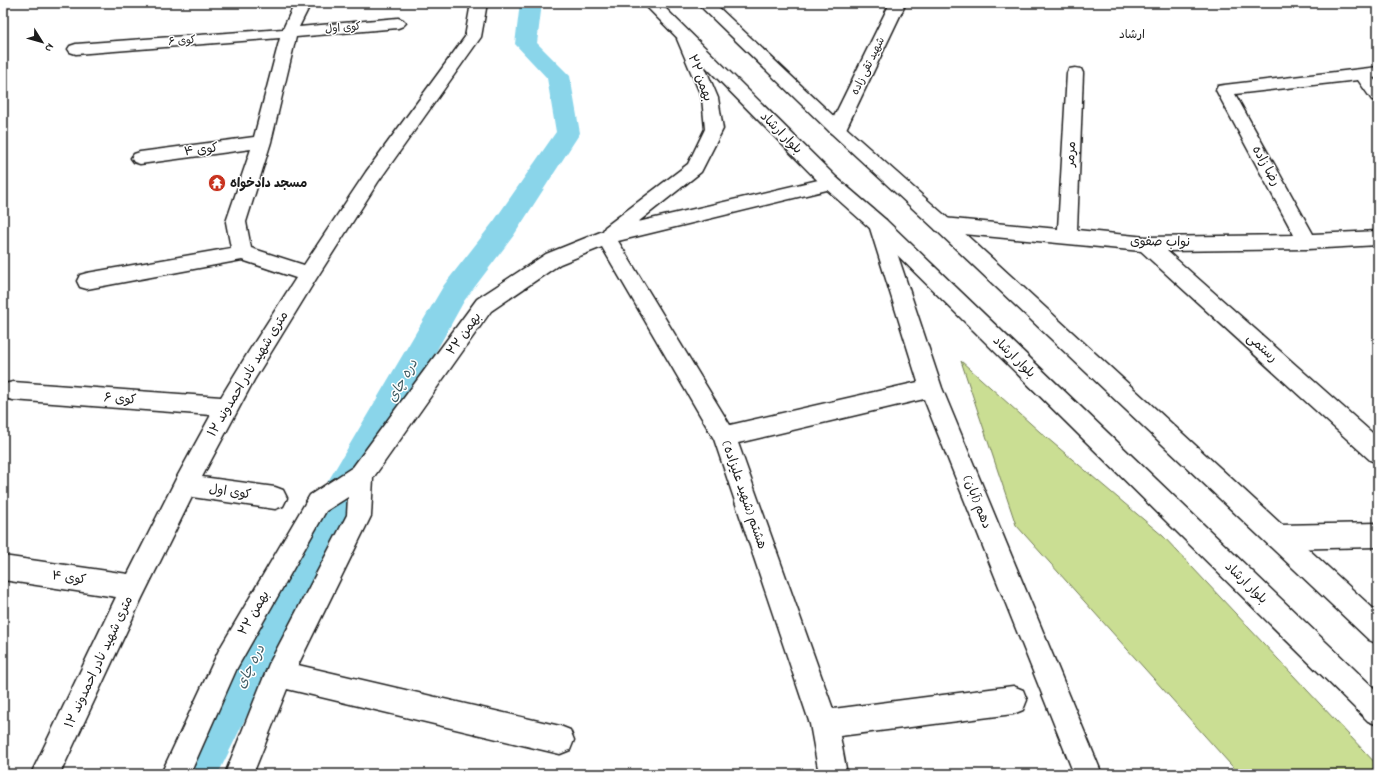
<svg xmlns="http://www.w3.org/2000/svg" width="1381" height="777" font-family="'Indie Flower','Playpen Sans Arabic',sans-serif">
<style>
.green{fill:#cade93;stroke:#737d58}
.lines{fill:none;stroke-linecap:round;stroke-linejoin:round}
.canal{fill:#8ad5ea;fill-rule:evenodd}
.minor-casing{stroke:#1c1c1c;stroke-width:3}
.major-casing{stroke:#1c1c1c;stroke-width:3}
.minor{fill:#fff;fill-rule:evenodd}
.major{fill:#fff;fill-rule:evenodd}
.labels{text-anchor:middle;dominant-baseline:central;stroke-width:3;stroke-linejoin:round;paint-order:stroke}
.far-street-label{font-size:11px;fill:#1c1c1c;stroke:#fff}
.far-neighbourhood-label{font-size:12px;fill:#1c1c1c;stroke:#fff}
.street-label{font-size:13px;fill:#1c1c1c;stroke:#fff}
.poi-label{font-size:13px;font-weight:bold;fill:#1c1c1c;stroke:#fff;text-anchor:start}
.water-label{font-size:14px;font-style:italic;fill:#425d64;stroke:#fff}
</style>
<rect width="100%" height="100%" fill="#fff"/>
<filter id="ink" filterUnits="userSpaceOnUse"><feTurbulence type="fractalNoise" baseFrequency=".025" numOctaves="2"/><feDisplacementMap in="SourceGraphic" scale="8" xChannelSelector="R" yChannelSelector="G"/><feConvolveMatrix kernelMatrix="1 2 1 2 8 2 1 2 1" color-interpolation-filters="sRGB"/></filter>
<g filter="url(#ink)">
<!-- green -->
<polygon class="green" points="961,361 1040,432 1163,536 1378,766 1378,774 1239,774 1016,525"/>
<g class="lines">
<!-- canal -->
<polygon class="canal" points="520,3 542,3 537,43 570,76 580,133 514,235 464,301 351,505 218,774 177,774 183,760 327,483 444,285 494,221 556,132 547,78 515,44"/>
<defs>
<g id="minor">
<polygon points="295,3 311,3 299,27 398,18 403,20 406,23 403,26 398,28 296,37 271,142 246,222 251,248 304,265 366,172 465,37 471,3 487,3 481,37 378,182 316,279 254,380 202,477 275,487 283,490 287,498 283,506 275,509 192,497 142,598 60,774 31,774 116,597 3,580 3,556 128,574 177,477 211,415 13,400 5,398 3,389 5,384 13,382 221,397 249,351 296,278 242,260 87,289 80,287 77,281 80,275 87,273 231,248 226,222 251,149 140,164 134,162 131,158 134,154 140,152 254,137 280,38 76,54 70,52 68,49 70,46 76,44 283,29"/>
<polygon points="890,3 906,3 846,129 843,133 837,135 831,133 828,129"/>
<polygon points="685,34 691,36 693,39 718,98 723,129 701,172 638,222 831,177 837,178 840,183 837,188 831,189 618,241 730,425 918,382 869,225 872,220 879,218 886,220 942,388 1102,774 1074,774 924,399 738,443 833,709 1013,686 1023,690 1027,700 1023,710 1013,714 840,736 847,774 819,774 810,724 714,439 602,247 560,264 491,311 373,478 371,516 298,665 560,726 570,730 574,740 570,750 560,754 287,689 253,774 225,774 269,664 347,515 348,497 326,511 237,668 190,774 161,774 219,650 310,495 353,467 477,299 546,254 603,231 605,227 688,164 705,129 702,98 677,39 679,36"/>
<polygon points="1378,67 1378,77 1373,78 1378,84 1378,101 1372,100 1358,80 1235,94 1313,234 1378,231 1378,245 1308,249 1167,251 1378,438 1378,463 1370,460 1141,251 943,232 936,230 933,225 936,220 943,218 1058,229 1067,73 1069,69 1075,68 1081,69 1083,73 1077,230 1146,237 1294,235 1216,90 1218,86 1224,85"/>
<polygon points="1378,523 1378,547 1279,549 1270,545 1267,537 1270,529 1279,525"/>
</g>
<g id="major">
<polygon points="643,3 660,3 837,178 886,220 1378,692 1378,725 1368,721 872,230 825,188"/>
<polygon points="697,3 714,3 843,125 950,220 1378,613 1378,644 1369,640 936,230 831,133"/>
</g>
</defs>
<!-- minor casing -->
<use href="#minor" class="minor-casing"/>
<!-- major casing -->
<use href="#major" class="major-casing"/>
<!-- minor -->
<use href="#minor" class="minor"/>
<!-- major -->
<use href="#major" class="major"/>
</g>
</g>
<!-- icons -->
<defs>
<symbol id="temple-disc" viewBox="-11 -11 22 22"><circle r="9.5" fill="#c8321e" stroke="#fff"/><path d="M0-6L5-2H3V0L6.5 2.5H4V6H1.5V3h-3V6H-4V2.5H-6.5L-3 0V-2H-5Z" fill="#fff"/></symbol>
</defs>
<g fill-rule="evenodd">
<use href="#temple-disc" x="207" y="173" width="20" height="20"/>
</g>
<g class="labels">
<!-- far-street labels -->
<g class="far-street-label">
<text transform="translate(343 28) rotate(-5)">کوی اول</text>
<text transform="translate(182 41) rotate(-4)">کوی ۶</text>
<text transform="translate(868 66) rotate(-64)">شهید تقی زاده</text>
</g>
<!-- far-neighbourhood labels -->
<g class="far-neighbourhood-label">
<text x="1132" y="35">ارشاد</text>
</g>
<!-- street labels -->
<g class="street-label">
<text transform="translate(700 78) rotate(70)">۲۲ بهمن</text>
<text transform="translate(781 133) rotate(45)">بلوار ارشاد</text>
<text transform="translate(201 150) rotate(-7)">کوی ۴</text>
<text transform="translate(1071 154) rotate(-87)">مرمر</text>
<text transform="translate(1266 166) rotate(61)">رضا زاده</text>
<text transform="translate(1160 242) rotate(1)">نواب صفوی</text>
<text transform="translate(464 334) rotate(-54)">۲۲ بهمن</text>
<text transform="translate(1262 348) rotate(42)">رستمی</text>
<text transform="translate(1014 357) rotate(44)">بلوار ارشاد</text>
<text transform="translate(248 374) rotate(-59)">۱۲ متری شهید نادر احمدوند</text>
<text transform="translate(120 399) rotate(4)">کوی ۶</text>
<text transform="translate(230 492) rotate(8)">کوی اول</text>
<text transform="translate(744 495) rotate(71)">هشتم (شهید علیزاده)</text>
<text transform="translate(977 502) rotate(68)">دهم (آبان)</text>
<text transform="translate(69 578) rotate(8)">کوی ۴</text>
<text transform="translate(1246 583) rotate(44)">بلوار ارشاد</text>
<text transform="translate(254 613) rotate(-60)">۲۲ بهمن</text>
<text transform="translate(99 662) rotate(-65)">۱۲ متری شهید نادر احمدوند</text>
</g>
<!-- poi labels -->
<g class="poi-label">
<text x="230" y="183">مسجد دادخواه</text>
</g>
<!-- water labels -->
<g class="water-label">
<text transform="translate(403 381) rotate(-60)">دره چای</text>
<text transform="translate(251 667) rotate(-63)">دره چای</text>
</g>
</g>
<!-- margin -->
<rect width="1381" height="777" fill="none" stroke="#fff" stroke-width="16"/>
<rect x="8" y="8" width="1365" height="761" fill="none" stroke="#1c1c1c" stroke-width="1.5" filter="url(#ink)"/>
<!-- north arrow -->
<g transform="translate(42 42) rotate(127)" stroke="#ffffff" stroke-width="3" paint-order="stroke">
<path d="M0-3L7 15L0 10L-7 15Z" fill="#1c1c1c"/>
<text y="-6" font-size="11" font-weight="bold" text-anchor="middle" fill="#1c1c1c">N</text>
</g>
</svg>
